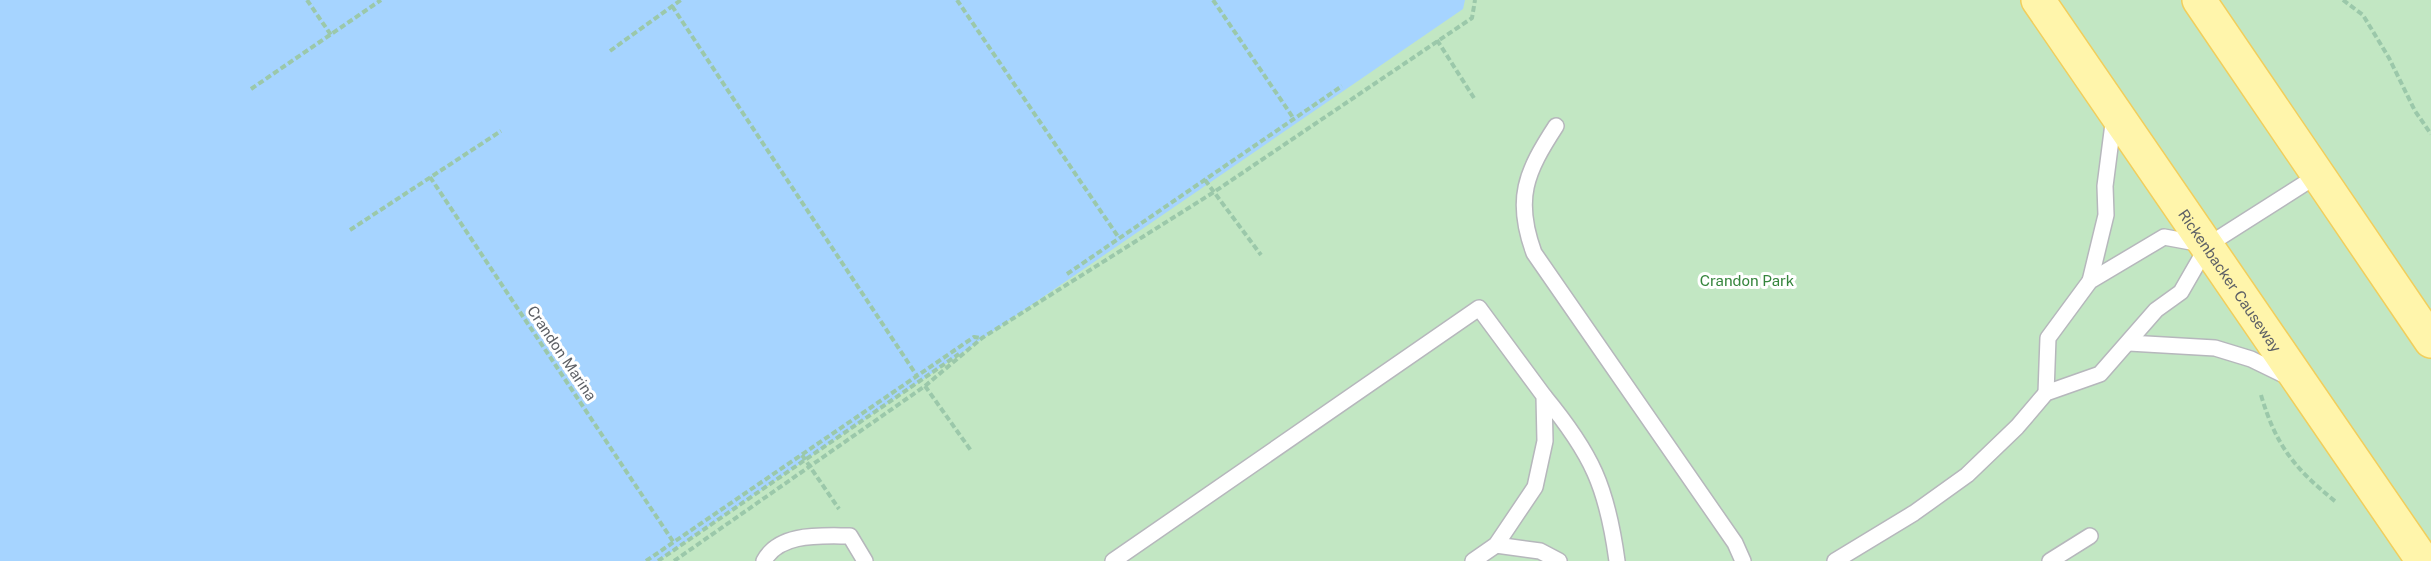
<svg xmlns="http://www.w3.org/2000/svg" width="2431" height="561" font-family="'Public Sans',sans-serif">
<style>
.green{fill:#c2e7c3}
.water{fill:#a6d4ff}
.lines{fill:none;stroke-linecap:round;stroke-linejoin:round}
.lane-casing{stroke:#b6b7bc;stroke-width:18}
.primary-casing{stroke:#f1ce5c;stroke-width:36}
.path{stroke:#9bc8aa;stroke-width:4;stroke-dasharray:6 3;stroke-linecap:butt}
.lane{stroke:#fff;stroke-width:15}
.primary{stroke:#fff5ab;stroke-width:33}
.labels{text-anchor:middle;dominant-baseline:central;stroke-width:6;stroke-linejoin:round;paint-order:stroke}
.park-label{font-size:15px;fill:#35853c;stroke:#fff}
.street-label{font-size:15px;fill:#5d6066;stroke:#fff}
</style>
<rect width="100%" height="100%" fill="#efede5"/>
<!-- green -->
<polygon class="green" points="1463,0 2431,0 2431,561 657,561"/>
<!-- water -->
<polygon class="water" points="0,0 1465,0 1463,9 658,561 0,561"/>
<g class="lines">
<defs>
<g id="lane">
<path d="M1556,126C1526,172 1514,199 1534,253L1735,543L1743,561"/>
<polyline points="2090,281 2106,215 2105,186 2114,116"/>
<polyline points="2129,343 2215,348 2251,359 2288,377"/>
<polyline points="2046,393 2048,338 2090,281 2164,237 2202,244"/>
<path d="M1544,396C1592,454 1607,487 1617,561"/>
<polyline points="1496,545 1540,551 1559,561"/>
<path d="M764,561C779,532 822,536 850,536L865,561"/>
<polyline points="1113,561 1479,308 1544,396 1545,441 1535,487 1496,545 1473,561"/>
<polyline points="1835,561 1914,513 1967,475 2017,427 2046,393 2100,374 2156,310 2181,292 2208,245 2318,175"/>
<polyline points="2050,561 2090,536"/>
</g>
<g id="primary">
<path id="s1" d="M2038,0L2423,561"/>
<polyline points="2199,0 2431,341"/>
</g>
</defs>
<!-- lane casing -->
<use href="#lane" class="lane-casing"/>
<!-- primary casing -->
<use href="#primary" class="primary-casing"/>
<!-- path -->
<g class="path">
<polyline points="307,0 331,35"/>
<polyline points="957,0 1119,238"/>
<polyline points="1213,0 1294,119"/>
<polyline points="2343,0 2363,15 2389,58 2415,111 2431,134"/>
<polyline points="672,6 917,376"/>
<polyline points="1437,40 1474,98"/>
<polyline points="610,51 681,0"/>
<polyline points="251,89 381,0"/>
<polyline points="430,177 674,543"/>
<polyline points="1205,180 1261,255"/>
<polyline points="350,230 501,131"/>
<polyline points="1067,274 1342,86"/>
<polyline points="925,386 972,452"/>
<path d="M2261,395C2276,446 2295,469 2336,502"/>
<polyline points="802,455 839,509"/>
<polyline points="646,561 974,337 981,338"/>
<polyline points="658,561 959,354"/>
<polyline points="674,561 925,386 982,338 1214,192 1472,18 1475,0"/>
</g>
<!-- lane -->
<use href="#lane" class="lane"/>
<!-- primary -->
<use href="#primary" class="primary"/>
</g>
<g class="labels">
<!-- park labels -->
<g class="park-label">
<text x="1747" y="280">Crandon Park</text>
</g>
<!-- street labels -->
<g class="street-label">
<text stroke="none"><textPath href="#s1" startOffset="340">Rickenbacker Causeway</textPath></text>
<text transform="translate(562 353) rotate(56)">Crandon Marina</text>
</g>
</g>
</svg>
